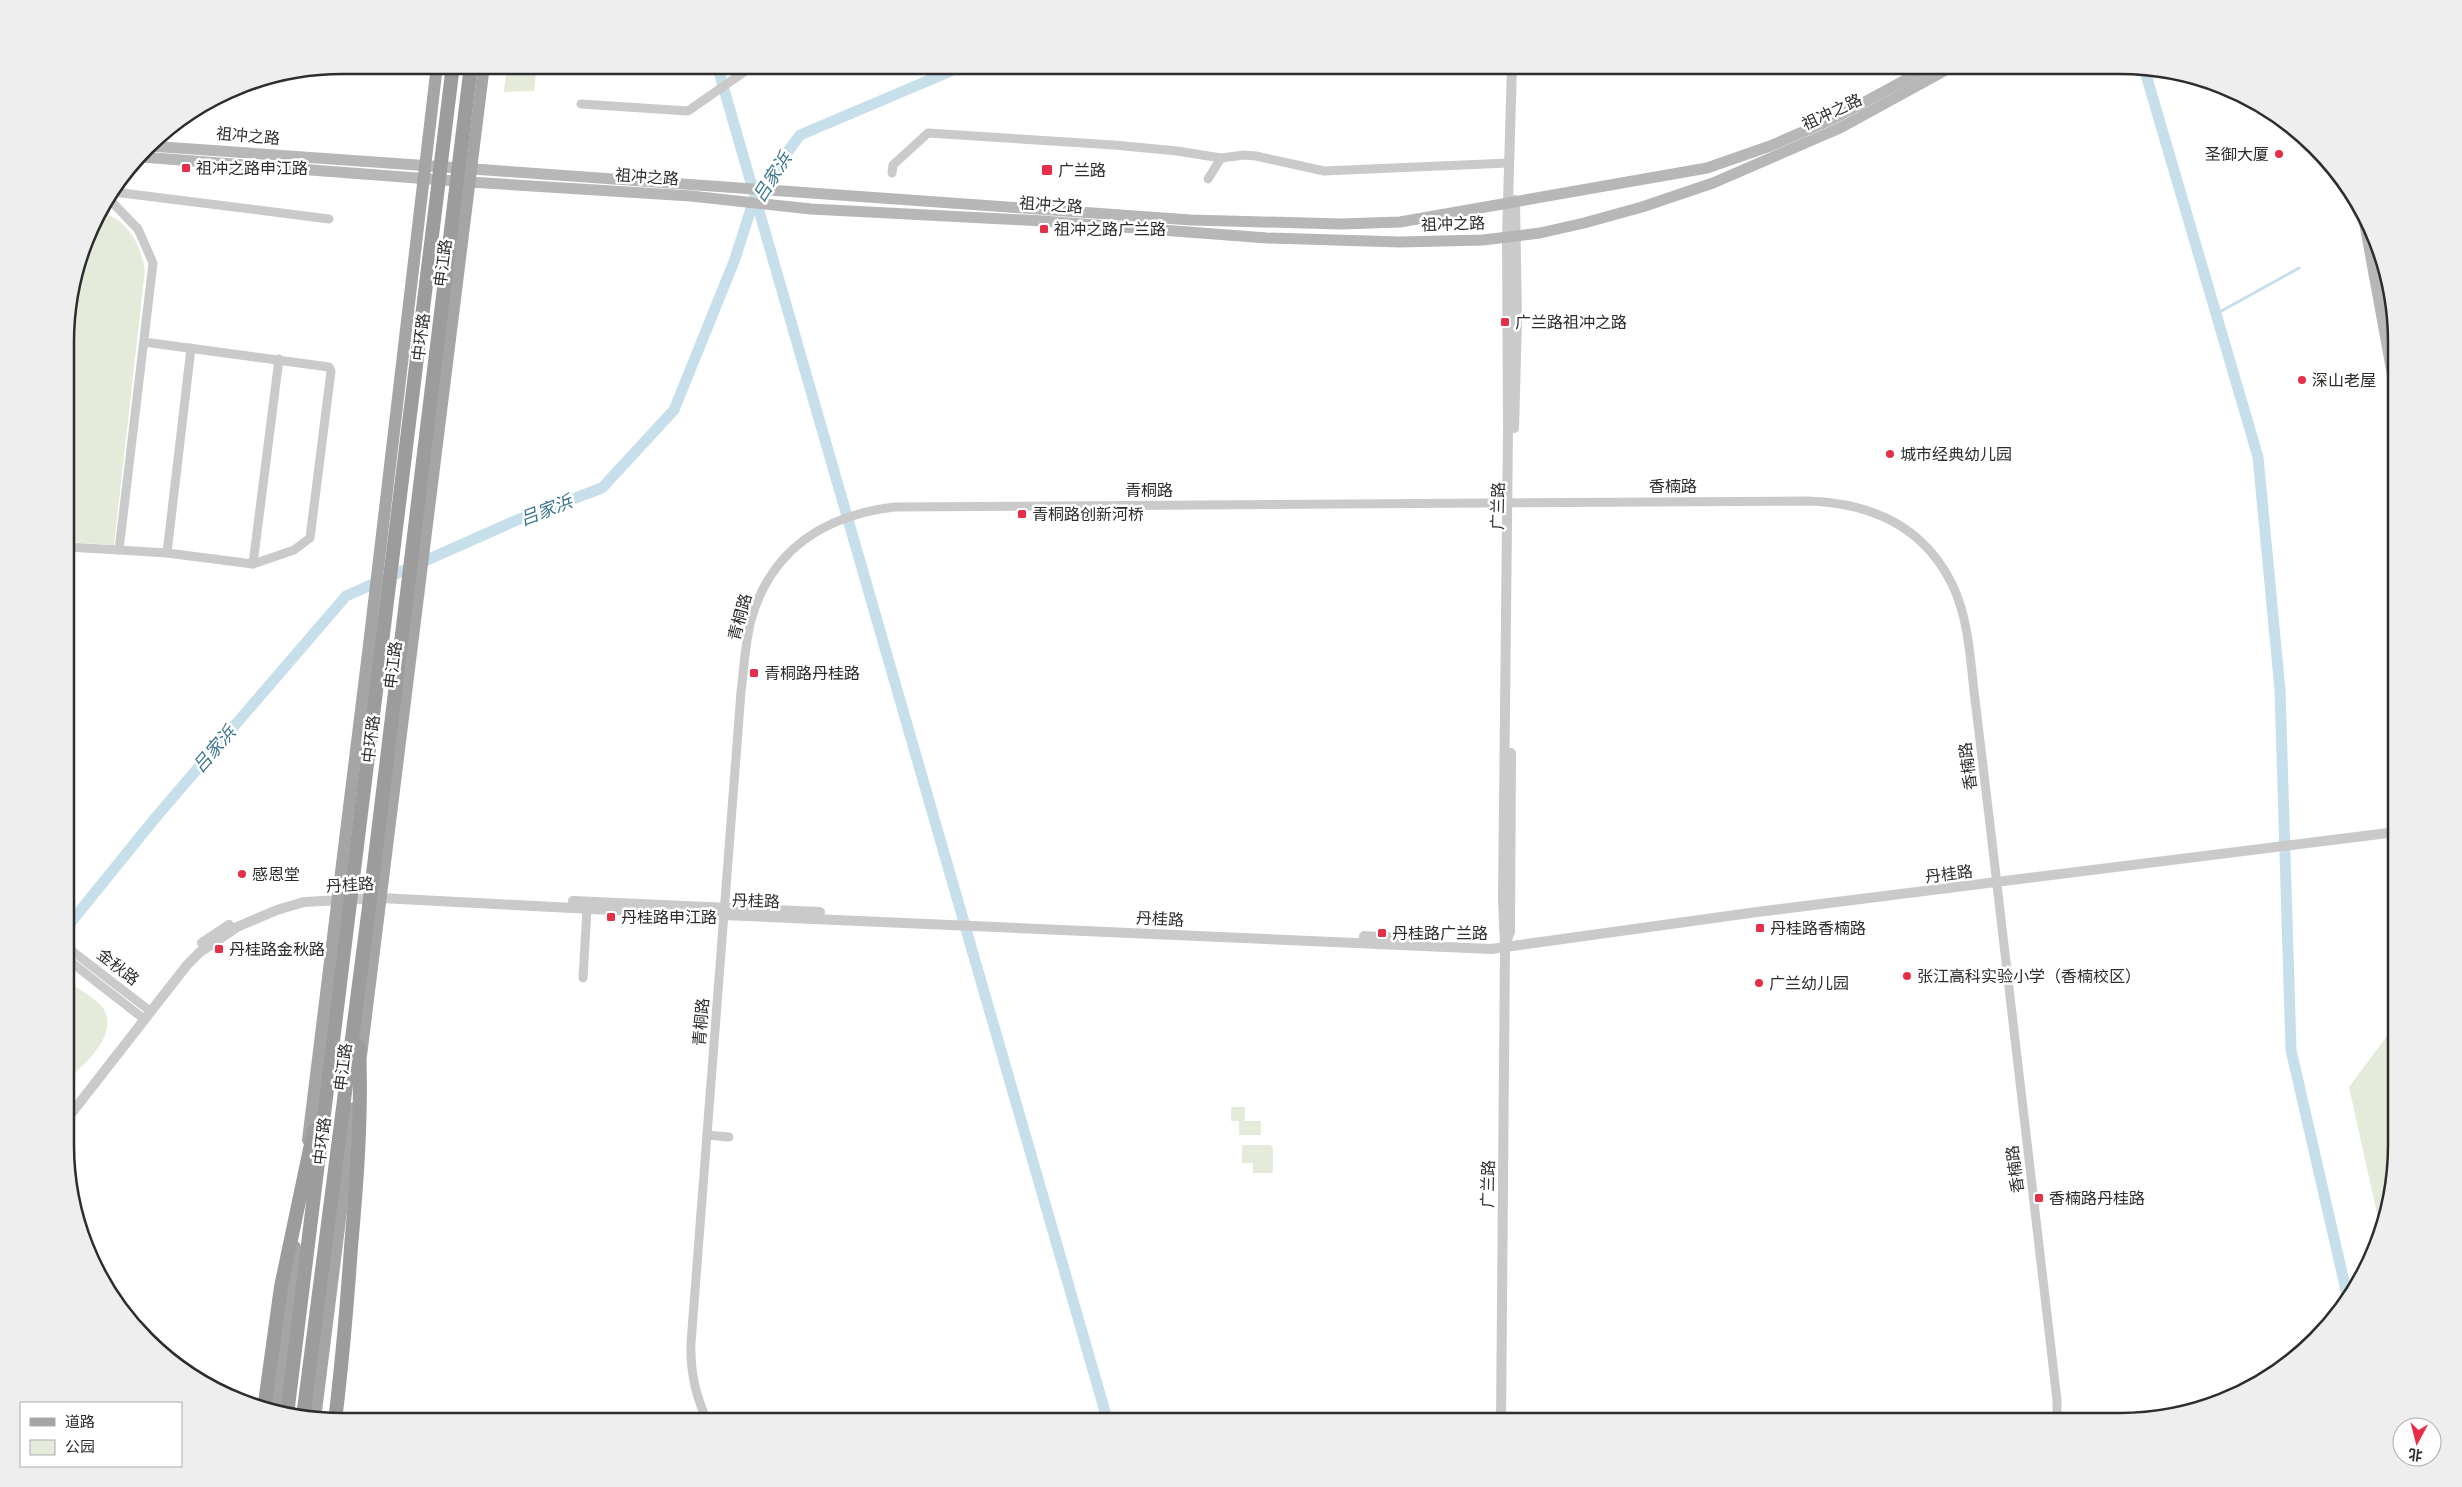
<svg xmlns="http://www.w3.org/2000/svg" width="2462" height="1487" font-family="Raleway,'Noto Sans SC',sans-serif">
<style>
.green{fill:#e5ebdb}
.lines{fill:none;stroke-linecap:round;stroke-linejoin:round}
.stream{stroke:#c7dfeb;stroke-width:3}
.canal{stroke:#c7dfeb;stroke-width:11}
.minor{stroke:#cacaca;stroke-width:9}
.tertiary{stroke:#cacaca;stroke-width:10}
.secondary{stroke:#b7b7b7;stroke-width:11}
.primary{stroke:#a5a5a5;stroke-width:12}
.trunk{stroke:#9c9c9c;stroke-width:14}
.poi-dot{fill:#e52f49;stroke:#fff;stroke-width:2}
.labels{text-anchor:middle;dominant-baseline:central;stroke-width:5;stroke-linejoin:round;paint-order:stroke}
.street-label{font-size:16px;fill:#2d2d2d;stroke:#fff}
.poi-label{font-size:16px;fill:#2d2d2d;stroke:#fff;text-anchor:start}
.water-label{font-size:18px;font-style:italic;fill:#3c758f;stroke:#fff}
.rim{fill:none;stroke:#2d2d2d;stroke-width:2.5}
</style>
<rect width="100%" height="100%" fill="#fff"/>
<!-- green -->
<g class="green">
<polygon points="507,65 537,65 534,91 504,92"/>
<path d="M100,211C129,221 139,242 145,270L114,545L67,542V383L82,256L94,219Z"/>
<path d="M69,982C78,989 96,998 103,1008C120,1034 84,1065 67,1080Z"/>
<polygon points="2396,1024 2396,1163 2382,1236 2349,1087"/>
<polygon points="1231,1107 1245,1107 1245,1121 1261,1121 1261,1135 1239,1135 1239,1121 1231,1121"/>
<polygon points="1242,1145 1270,1145 1273,1148 1273,1173 1253,1173 1253,1163 1242,1163"/>
</g>
<g class="lines">
<!-- stream -->
<polyline class="stream" points="2216,314 2299,268"/>
<!-- canal -->
<g class="canal">
<polyline points="717,65 1108,1422"/>
<polyline points="2144,68 2258,457 2280,690 2291,1050 2348,1299"/>
<polyline points="67,927 156,817 346,596 517,520 602,488 674,410 735,259 755,196 800,135 965,65"/>
</g>
<!-- minor -->
<g class="minor">
<polyline points="581,104 688,111 754,65"/>
<polyline points="892,173 893,165 928,133 1114,145 1177,151 1221,158 1244,155 1256,156 1324,171 1509,163"/>
<polyline points="1208,179 1221,158"/>
<polyline points="114,192 329,219"/>
<polyline points="109,199 138,229 153,263 119,550 167,553 253,564 294,550 310,538 331,371 329,367 144,342"/>
<polyline points="67,547 119,550"/>
<polyline points="167,553 191,348"/>
<polyline points="253,564 279,359"/>
<polyline points="67,947 150,1011"/>
<polyline points="67,959 144,1019"/>
<polyline points="583,978 587,909"/>
<polyline points="707,1135 729,1137"/>
<path d="M708,1422C695,1396 690,1372 691,1343L741,692C744,668 745,643 751,620C771,549 825,515 895,507L1808,501C1870,503 1923,525 1952,584C1968,617 1970,655 1974,691C1979,733 1984,774 1989,816C2012,1011 2034,1205 2057,1400V1421"/>
</g>
<!-- tertiary -->
<g class="tertiary">
<polyline points="1514,428 1517,321 1515,200"/>
<polyline points="573,901 820,912"/>
<polyline points="1364,936 1415,939"/>
<polyline points="1506,942 1510,932 1511,753"/>
<polyline points="202,943 229,925"/>
<polyline points="67,1119 187,965 200,952 237,927 277,910 304,902 381,898 611,910 1491,949 1757,912 2396,832"/>
<polyline points="1501,1422 1505,946 1503,899 1508,429 1507,237 1512,65"/>
</g>
<!-- secondary -->
<g class="secondary">
<polyline points="149,146 1191,220 1341,224 1400,222 1707,168 1770,146 1835,118 1933,65"/>
<polyline points="141,157 469,182 691,196 811,209 1043,221 1267,238 1400,242 1483,240 1540,233 1584,223 1642,207 1713,183 1840,128 1955,65"/>
<polyline points="2363,214 2396,394"/>
<polyline points="2380,248 2396,336"/>
</g>
<!-- primary -->
<g class="primary">
<polyline points="361,1056 484,65"/>
<polyline points="308,1140 369,645 437,65"/>
<polyline points="275,1413 295,1247"/>
<polyline points="315,1419 354,1108"/>
</g>
<!-- trunk -->
<g class="trunk">
<polyline points="264,1410 281,1287 314,1130"/>
<polyline points="287,1415 453,65"/>
<polyline points="303,1417 369,907 471,65"/>
<path d="M335,1421C342,1363 347,1305 351,1247C357,1180 362,1113 359,1046"/>
</g>
</g>
<!-- markers -->
<g class="poi-dot">
<circle cx="2279" cy="154" r="5"/>
<rect x="181" y="163" width="10" height="10" rx="2.5"/>
<rect x="1041" y="164" width="12" height="12" rx="2.5"/>
<rect x="1039" y="224" width="10" height="10" rx="2.5"/>
<rect x="1500" y="317" width="10" height="10" rx="2.5"/>
<circle cx="2302" cy="380" r="5"/>
<circle cx="1890" cy="454" r="5"/>
<rect x="1017" y="509" width="10" height="10" rx="2.5"/>
<rect x="749" y="668" width="10" height="10" rx="2.5"/>
<circle cx="242" cy="874" r="5"/>
<rect x="606" y="912" width="10" height="10" rx="2.5"/>
<rect x="1755" y="923" width="10" height="10" rx="2.5"/>
<rect x="1377" y="928" width="10" height="10" rx="2.5"/>
<rect x="214" y="944" width="10" height="10" rx="2.5"/>
<circle cx="1907" cy="976" r="5"/>
<circle cx="1759" cy="983" r="5"/>
<rect x="2034" y="1193" width="10" height="10" rx="2.5"/>
</g>
<g class="labels">
<!-- street labels -->
<g class="street-label">
<text transform="translate(1832 112) rotate(-25)">祖冲之路</text>
<text transform="translate(248 136) rotate(5)">祖冲之路</text>
<text transform="translate(647 177) rotate(4)">祖冲之路</text>
<text transform="translate(1051 205) rotate(4)">祖冲之路</text>
<text transform="translate(1453 224) rotate(-2)">祖冲之路</text>
<text transform="translate(443 263) rotate(-83)">申江路</text>
<text transform="translate(421 337) rotate(-83)">中环路</text>
<text x="1673" y="486">香楠路</text>
<text x="1149" y="490">青桐路</text>
<text transform="translate(1498 506) rotate(-89)">广兰路</text>
<text transform="translate(740 617) rotate(-75)">青桐路</text>
<text transform="translate(393 665) rotate(-83)">申江路</text>
<text transform="translate(371 739) rotate(-83)">中环路</text>
<text transform="translate(1968 766) rotate(-97)">香楠路</text>
<text transform="translate(1949 874) rotate(-7)">丹桂路</text>
<text transform="translate(350 885) rotate(-3)">丹桂路</text>
<text transform="translate(756 901) rotate(2)">丹桂路</text>
<text transform="translate(1160 919) rotate(3)">丹桂路</text>
<text transform="translate(118 967) rotate(38)">金秋路</text>
<text transform="translate(701 1022) rotate(-85)">青桐路</text>
<text transform="translate(343 1067) rotate(-83)">申江路</text>
<text transform="translate(322 1141) rotate(-83)">中环路</text>
<text transform="translate(2015 1169) rotate(-97)">香楠路</text>
<text transform="translate(1488 1184) rotate(-89)">广兰路</text>
</g>
<!-- poi labels -->
<g class="poi-label">
<text x="2269" y="154" text-anchor="end">圣御大厦</text>
<text x="196" y="168">祖冲之路申江路</text>
<text x="1058" y="170">广兰路</text>
<text x="1054" y="229">祖冲之路广兰路</text>
<text x="1515" y="322">广兰路祖冲之路</text>
<text x="2312" y="380">深山老屋</text>
<text x="1900" y="454">城市经典幼儿园</text>
<text x="1032" y="514">青桐路创新河桥</text>
<text x="764" y="673">青桐路丹桂路</text>
<text x="252" y="874">感恩堂</text>
<text x="621" y="917">丹桂路申江路</text>
<text x="1770" y="928">丹桂路香楠路</text>
<text x="1392" y="933">丹桂路广兰路</text>
<text x="229" y="949">丹桂路金秋路</text>
<text x="1917" y="976">张江高科实验小学（香楠校区）</text>
<text x="1769" y="983">广兰幼儿园</text>
<text x="2049" y="1198">香楠路丹桂路</text>
</g>
<!-- water labels -->
<g class="water-label">
<text transform="translate(772 177) rotate(-57)">吕家浜</text>
<text transform="translate(546 510) rotate(-21)">吕家浜</text>
<text transform="translate(214 749) rotate(-49)">吕家浜</text>
</g>
</g>
<!-- crop -->
<path d="M0 0H2462V1487H0ZM342 74H2120A268 268 0 0 1 2388 342V1145A268 268 0 0 1 2120 1413H342A268 268 0 0 1 74 1145V342A268 268 0 0 1 342 74Z" fill="#eee" fill-rule="evenodd"/>
<path class="rim" d="M342 74H2120A268 268 0 0 1 2388 342V1145A268 268 0 0 1 2120 1413H342A268 268 0 0 1 74 1145V342A268 268 0 0 1 342 74Z"/>
<!-- legend -->
<rect x="20" y="1402" width="162" height="65" fill="#ffffff" stroke="#ababab"/>
<rect x="30" y="1418" width="25" height="8" fill="#a5a5a5" stroke="#ababab"/>
<text x="65" y="1427" font-size="15" fill="#2d2d2d">道路</text>
<rect x="30" y="1440" width="25" height="15" fill="#e5ebdb" stroke="#ababab"/>
<text x="65" y="1452" font-size="15" fill="#2d2d2d">公园</text>
<!-- north arrow -->
<g transform="translate(2417 1442) rotate(187)"><circle r="24" fill="#ffffff" stroke="#ababab"/>
<path d="M0-4L9 19L0 12L-9 19Z" fill="#e52f49"/>
<text y="-8" font-size="14" font-weight="bold" text-anchor="middle" fill="#2d2d2d">北</text>
</g>
</svg>
